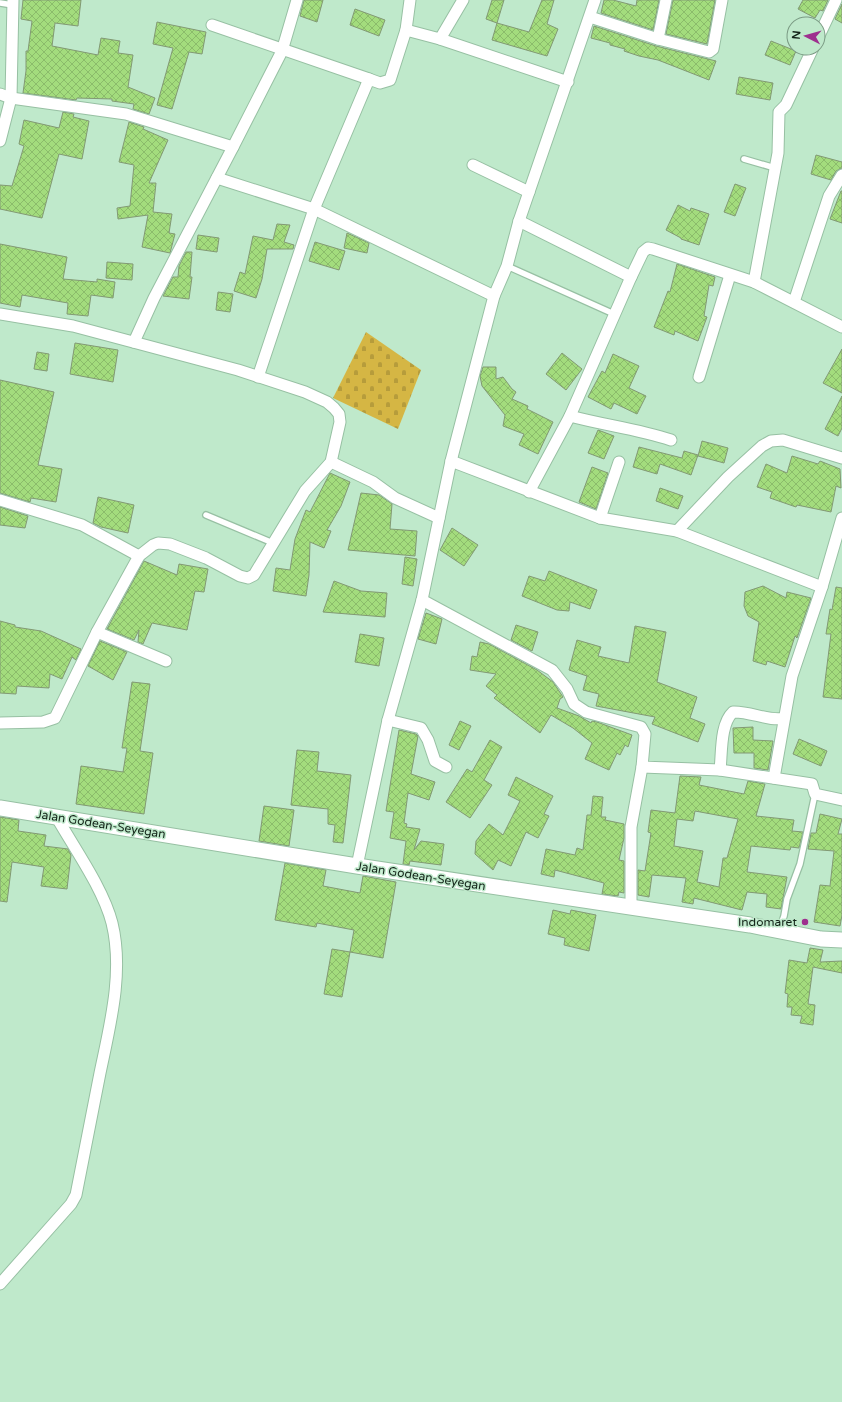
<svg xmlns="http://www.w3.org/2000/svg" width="842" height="1402" font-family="'Varela Round',sans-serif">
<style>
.cemetery{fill:url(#cemetery-stones)}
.building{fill:url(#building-cross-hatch);stroke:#829974;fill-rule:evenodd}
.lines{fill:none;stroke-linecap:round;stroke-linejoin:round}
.lane-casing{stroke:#97c0a3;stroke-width:8}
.street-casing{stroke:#97c0a3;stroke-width:13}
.secondary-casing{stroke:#97c0a3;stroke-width:17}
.lane{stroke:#fff;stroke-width:5.5}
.street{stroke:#fff;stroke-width:11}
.secondary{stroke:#fff;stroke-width:15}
.poi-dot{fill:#9e2f8e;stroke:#bfe9cb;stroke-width:1.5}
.labels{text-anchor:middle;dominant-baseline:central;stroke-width:3;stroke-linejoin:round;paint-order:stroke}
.street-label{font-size:12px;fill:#132318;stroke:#bfe9cb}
.poi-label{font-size:12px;fill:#132318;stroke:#bfe9cb;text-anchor:end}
</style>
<defs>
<pattern id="cemetery-stones" width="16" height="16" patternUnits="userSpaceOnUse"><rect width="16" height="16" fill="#d5b644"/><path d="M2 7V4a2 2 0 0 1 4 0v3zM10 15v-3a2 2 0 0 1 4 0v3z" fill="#b69c3b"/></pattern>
<pattern id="building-cross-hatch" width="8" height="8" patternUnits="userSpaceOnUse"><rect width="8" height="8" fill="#a3dc7d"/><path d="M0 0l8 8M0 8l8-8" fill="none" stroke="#8bbc6b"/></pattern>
</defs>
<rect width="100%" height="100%" fill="#bfe9cb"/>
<!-- cemetery -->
<polygon class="cemetery" points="366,332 421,370 398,429 333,398"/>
<!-- building -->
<g class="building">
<polygon points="23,0 81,0 78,26 55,23 52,46 98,55 101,38 120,41 118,53 133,55 128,87 155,98 149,114 133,109 134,104 112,101 112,99 77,98 76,100 23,93 26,71 26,51 28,51 32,21 21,19"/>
<polygon points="304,0 323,0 317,22 300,16"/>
<polygon points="492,0 504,0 497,23 486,19"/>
<polygon points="542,0 554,0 547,24 558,29 547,56 492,40 497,23 529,32"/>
<polygon points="604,0 613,0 636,6 637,0 659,0 653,30 601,13"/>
<polygon points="673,0 715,0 707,44 666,34"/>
<polygon points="803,0 828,0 823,11 820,10 815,18 798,9"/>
<polygon points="842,4 842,23 835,19"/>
<polygon points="355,9 385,20 379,36 350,25"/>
<polygon points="157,22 206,32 202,54 189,52 172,109 157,105 173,48 153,44"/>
<polygon points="594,26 656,46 716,61 709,80 658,60 639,56 624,51 625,49 610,45 610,43 591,38"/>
<polygon points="771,41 796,51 790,65 765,55"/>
<polygon points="739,77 773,83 770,100 736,94"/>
<polygon points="63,112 74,114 73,117 89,121 82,159 59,154 42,218 0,209 0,185 12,186 24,146 19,144 24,120 59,128"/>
<polygon points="129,122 144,127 143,129 168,140 149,183 156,183 153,212 172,214 169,233 175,234 170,253 142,247 148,215 118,219 117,208 130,206 134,165 119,162"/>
<polygon points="816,155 842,162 842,168 836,171 831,180 811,174"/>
<polygon points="735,184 746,188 735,216 724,212"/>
<polygon points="841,191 842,191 842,223 830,219"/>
<polygon points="678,205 690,211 691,208 709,214 699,245 681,239 681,238 666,230"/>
<polygon points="277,224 290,225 284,242 294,245 293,249 267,249 262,279 256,298 234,291 240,272 245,274 253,236 273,240"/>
<polygon points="347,233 369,243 367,253 344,248"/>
<polygon points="198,235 219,238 217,252 196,249"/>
<polygon points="315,242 345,251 339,270 309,261"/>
<polygon points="0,244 67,257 63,279 97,282 97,279 115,282 113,298 91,295 88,316 67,314 68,303 22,295 20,307 0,303"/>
<polygon points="186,252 192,252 190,277 192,277 189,299 163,296 173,277 178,277 179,266"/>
<polygon points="107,262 133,264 132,280 106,278"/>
<polygon points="677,264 715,277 713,286 709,285 704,316 707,317 698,341 675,331 674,335 654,327 668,291 670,292"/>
<polygon points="218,292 233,294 230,312 216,310"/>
<polygon points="75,343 118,350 113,382 70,374"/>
<polygon points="842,349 842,393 823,383"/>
<polygon points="37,352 49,354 47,371 34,369"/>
<polygon points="562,353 582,369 566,390 546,374"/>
<polygon points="613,354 639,366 629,388 646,396 637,414 614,403 611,409 588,397 602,371 605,373"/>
<polygon points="483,367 496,367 496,379 503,377 512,389 516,392 512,399 528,406 527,409 553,422 538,454 519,445 524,434 503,426 505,415 482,386 480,376"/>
<polygon points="0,380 54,392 38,465 62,469 56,502 31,498 30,502 0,493"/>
<polygon points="842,396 842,428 838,436 825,429"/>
<polygon points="598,430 614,436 604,459 588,453"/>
<polygon points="702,441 728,448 724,463 698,456"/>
<polygon points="639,447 682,458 684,451 698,455 691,475 660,464 657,474 633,467"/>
<polygon points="792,456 818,464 820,461 840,469 841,488 836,486 831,512 797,505 796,507 770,498 772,492 757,487 766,464 787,473"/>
<polygon points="592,467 608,473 596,509 579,502"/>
<polygon points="330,473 350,482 341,506 327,530 331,531 324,548 310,542 309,575 306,596 273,591 276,568 290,570 295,539 306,510 310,512"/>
<polygon points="660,488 683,496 678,509 656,501"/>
<polygon points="361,493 379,495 392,504 390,529 417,531 415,556 348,550"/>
<polygon points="98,497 134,505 128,533 101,527 93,523"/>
<polygon points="0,507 28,516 25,528 0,525"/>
<polygon points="452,528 478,545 464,566 440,550"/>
<polygon points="405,557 417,559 413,586 402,584"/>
<polygon points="144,561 177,575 179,564 208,569 204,592 195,591 187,630 152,623 143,644 138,642 139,630 134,640 107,629"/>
<polygon points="549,571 597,590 590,609 570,602 569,611 557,610 522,596 529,576 545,581"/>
<polygon points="334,581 361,591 387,593 385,617 323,612"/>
<polygon points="763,586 786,598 787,592 811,598 797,638 795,636 785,667 767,661 766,665 753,661 759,622 748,616 744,606 745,592"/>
<polygon points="836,587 842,588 842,699 823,697 831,634 826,634 830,609 832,610"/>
<polygon points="426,613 442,619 436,644 418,639"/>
<polygon points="0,621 15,625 15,627 41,631 81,649 76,660 72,657 62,679 50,674 49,688 17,686 16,694 0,693"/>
<polygon points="516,625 538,632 532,651 511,640"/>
<polygon points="635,626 666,632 657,682 697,697 690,718 705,724 698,742 652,724 655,717 596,706 599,694 583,690 587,676 569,670 577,640 601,647 598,656 629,663"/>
<polygon points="360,634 384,638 379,666 355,662"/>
<polygon points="100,641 127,652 113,680 88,666"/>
<polygon points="480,642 489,644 537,670 553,682 563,697 560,699 557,708 579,716 591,723 592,721 597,722 632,735 628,747 625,745 620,755 617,753 609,770 585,759 592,743 573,728 551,715 540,733 494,698 497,695 486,686 496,674 470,670 472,656 477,657"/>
<polygon points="132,682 150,684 140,751 153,753 144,814 76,804 81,766 123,772 127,748 122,748"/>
<polygon points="460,721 471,726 459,750 449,745"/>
<polygon points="753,727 753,740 773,741 768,770 754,768 754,753 734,753 733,728"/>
<polygon points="399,730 416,734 418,736 411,774 435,782 429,800 408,793 404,823 407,824 406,827 420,829 414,850 421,841 444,844 441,865 410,861 409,865 403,864 406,841 390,838 394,812 386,811"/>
<polygon points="799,739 827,751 821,766 793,754"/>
<polygon points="490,740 502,747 484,780 492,785 470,818 446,802 467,769 472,772"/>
<polygon points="297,750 319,752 317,771 351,775 343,843 333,842 335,825 328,824 328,809 291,805"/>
<path d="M680,776L701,777L699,785L744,794L748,781L765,784L756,816L794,820L792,831L803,832L799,848L791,847L790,850L751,846L747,872L787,877L781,909L766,907L767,894L747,892L742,910L694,898L693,904L682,902L686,878L652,875L649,897L638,895V870L645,871L651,833L648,832L651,810L675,813ZM695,811L738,819L727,858H723L719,887L697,882L703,851L674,846L677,819L693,821Z"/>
<polygon points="516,777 553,796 544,814 549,816 538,838 526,832 511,866 498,860 493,870 475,854 476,841 489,824 503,835 520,801 508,795"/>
<polygon points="593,796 603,797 601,817 606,817 605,820 624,824 624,838 619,860 624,861 624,893 619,892 618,896 602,894 604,883 555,870 554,877 541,874 546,849 575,855 577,848 583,850 587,815 591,815"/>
<polygon points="264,806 294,810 289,846 259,841"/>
<polygon points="820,814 842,819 838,834 842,834 842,915 840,926 814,922 820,885 830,886 834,851 808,849 811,833 816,833"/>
<polygon points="0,817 19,820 18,831 46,835 44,846 68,849 71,855 67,889 41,886 44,867 12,862 7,902 0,901"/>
<polygon points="285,863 326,870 323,886 360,893 363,876 396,882 383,958 350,952 354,930 317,923 316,927 275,920"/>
<polygon points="553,910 570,914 571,910 596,915 589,951 564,945 565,938 548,934"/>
<polygon points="810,948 823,950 820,962 842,961 842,973 813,967 808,1004 815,1005 813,1025 800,1023 802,1016 791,1015 792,1007 787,1007 788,994 785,993 789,960 807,963"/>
<polygon points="332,949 350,952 342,997 324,994"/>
</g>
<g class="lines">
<defs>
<g id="lane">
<polyline points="0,3 13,5"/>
<polyline points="744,159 775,168"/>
<polyline points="507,266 614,314"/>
<polyline points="206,515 273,543"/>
<polyline points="779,930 784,916 787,899 800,864 815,794"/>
</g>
<g id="street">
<polyline points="590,17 658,39 709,52 713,49 722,0"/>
<polyline points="212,25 369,79"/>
<polyline points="406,30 440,39 568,82"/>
<polyline points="818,38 836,0"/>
<polyline points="440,39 463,0"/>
<polyline points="658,39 666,0"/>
<polyline points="0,94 11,98 126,114 233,147 282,51 297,0"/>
<polyline points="0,141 11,98 13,0"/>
<polyline points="473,165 529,192"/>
<polyline points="217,178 314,209 494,296"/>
<polyline points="519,221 631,277"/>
<polyline points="754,282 778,153 779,112 786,105 813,48"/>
<polyline points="794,302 829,196 842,175"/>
<polyline points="0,314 73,326 238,370 305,392 327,402 334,408 339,414 340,422 331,462 305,491 254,575 248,578 240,576 206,558 170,544 158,543 153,545 139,556 97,632 55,718 43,722 0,723"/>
<polyline points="134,342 154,298 233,147"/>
<polyline points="258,377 314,209 369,79 380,83 390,80 406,30 410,0"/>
<polyline points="699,377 730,275"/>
<path d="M570,416C603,425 638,429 671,440"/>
<polyline points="451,461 600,518 677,531 822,587"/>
<polyline points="331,462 373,482 395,498 439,518"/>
<polyline points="529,492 570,416 631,277 643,252 648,248 653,249 754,282 842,327"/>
<polyline points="0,500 82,525 139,556"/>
<polyline points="600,518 619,462"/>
<polyline points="677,531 728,477 762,446 771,441 783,440 842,458"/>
<polyline points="422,600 552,670 567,689 574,704 586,712 641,727 645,734 642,767 720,770 812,784 815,794 842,800"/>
<polyline points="97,632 166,661"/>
<polyline points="388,720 421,728 428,740 435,761 446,767"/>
<path d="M720,770C722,753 720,724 733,712C749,711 771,722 784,718"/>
<polyline points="774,778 792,676 822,587 842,518"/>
<polyline points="357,866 388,720 422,600 451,461 494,296 507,266 519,221 595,0"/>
<polyline points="631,907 631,827 642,767"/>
<path d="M0,1284L71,1204L76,1195C84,1154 92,1113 100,1073C110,1025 124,972 112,923C103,888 74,848 56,816"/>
</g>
<polyline id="secondary" points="0,808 357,866 750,925 821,939 842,940"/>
</defs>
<!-- lane casing -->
<use href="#lane" class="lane-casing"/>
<!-- street casing -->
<use href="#street" class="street-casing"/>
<!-- secondary casing -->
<use href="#secondary" class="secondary-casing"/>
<!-- lane -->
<use href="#lane" class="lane"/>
<!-- street -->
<use href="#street" class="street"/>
<!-- secondary -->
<use href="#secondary" class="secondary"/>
</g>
<!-- markers -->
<circle class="poi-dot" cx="805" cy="922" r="4"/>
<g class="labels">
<!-- street labels -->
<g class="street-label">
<text transform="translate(101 824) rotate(9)">Jalan Godean-Seyegan</text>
<text transform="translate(421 876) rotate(9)">Jalan Godean-Seyegan</text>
</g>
<!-- poi labels -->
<g class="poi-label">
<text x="797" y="922">Indomaret</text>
</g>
</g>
<!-- north arrow -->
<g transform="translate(806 36) rotate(276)"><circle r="19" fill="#bfe9cb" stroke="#7a9a83"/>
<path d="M0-3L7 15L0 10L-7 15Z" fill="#9e2f8e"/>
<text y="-6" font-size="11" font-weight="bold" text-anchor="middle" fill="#132318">N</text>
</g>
</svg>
